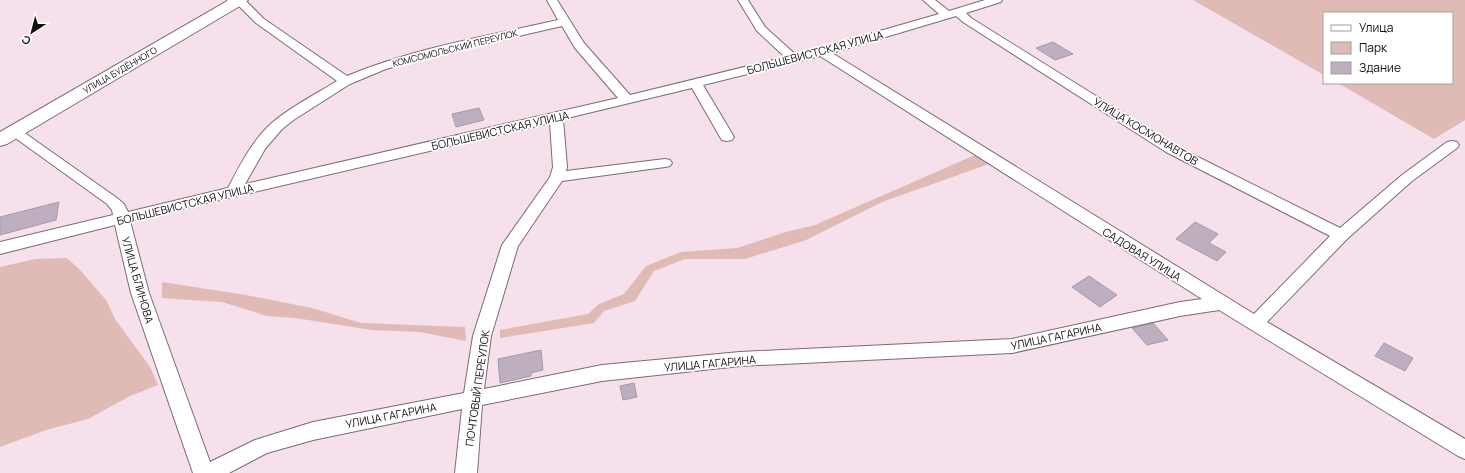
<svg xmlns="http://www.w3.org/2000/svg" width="1465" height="473" font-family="Manrope,sans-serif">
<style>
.green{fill:#e0bab5}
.building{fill:#bdafbf;stroke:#a799a9}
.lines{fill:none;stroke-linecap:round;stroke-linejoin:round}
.street-casing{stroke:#7c6a74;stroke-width:2}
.secondary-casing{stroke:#7c6a74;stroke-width:2}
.street{fill:#fff;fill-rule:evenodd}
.secondary{fill:#fff;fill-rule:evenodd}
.labels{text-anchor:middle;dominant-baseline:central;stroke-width:3.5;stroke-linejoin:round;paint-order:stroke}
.far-street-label{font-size:9px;fill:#140e11;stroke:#fff}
.street-label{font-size:11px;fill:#140e11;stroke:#fff}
</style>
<rect width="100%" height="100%" fill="#f5e0eb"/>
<!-- green -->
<g class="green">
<polygon points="1193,0 1465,0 1465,120 1434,139 1338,83 1452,83 1452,13 1324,13 1324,75"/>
<polygon points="975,155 992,163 882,202 806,240 745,259 685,259 654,271 635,301 604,311 594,323 500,338 500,330 588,314 599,304 624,294 646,266 681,252 737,248 786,232 815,225"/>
<polygon points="67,258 80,270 106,300 115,319 150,367 158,385 130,396 88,419 46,430 0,447 0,267 35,259"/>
<polygon points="162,282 246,295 312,308 361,323 465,327 466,341 420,332 372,330 295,318 267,316 222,302 162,298"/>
</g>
<!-- building -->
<g class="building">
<polygon points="1053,42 1073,54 1055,60 1036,48"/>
<polygon points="479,108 484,120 456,127 452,114"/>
<polygon points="59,202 56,220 0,235 0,217"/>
<polygon points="1195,222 1218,234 1209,243 1226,252 1217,261 1176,239"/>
<polygon points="1089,276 1117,295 1100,307 1072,287"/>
<polygon points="1153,323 1168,340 1147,345 1132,328"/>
<polygon points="1384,343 1413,358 1405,371 1375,356"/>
<polygon points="541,350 543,370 531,373 531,376 500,383 498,359"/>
<polygon points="634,383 637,397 623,400 620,386"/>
</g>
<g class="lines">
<defs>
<path id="street" d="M227,0H242L247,2L264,19L347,76C414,48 488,36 558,20L547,0H557L584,43L630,95L785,57L757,31L738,0H748L765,27L796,55L939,14L923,0H935L949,11L985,0H1002L1001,2L966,13L971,18L1176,146L1340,228L1402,175L1447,142L1452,141L1457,142L1459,145L1457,148L1412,181L1347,239L1267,322L1465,439V459L1458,456L1219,310L1180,316L1012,353L740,366L602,381L482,405L477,473H455L462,409L313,440L267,453L229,473H193L131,293L115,225L0,254V242L113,215L112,210L107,204L7,132L9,129L14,128L19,129L117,198L124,204L128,212L228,188C240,165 253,139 273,122C292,106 316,94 337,81L256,23L239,6L228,2ZM956,16L963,22L1166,152L1330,236L1254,314L832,53ZM562,26L575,48L618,98L245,184L265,149L282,129L295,119L350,84L386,69L445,53ZM820,56L1202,299L1180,302L1012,339L740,352L602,365L484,389L491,336L518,246L562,181L665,167L670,166L672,163L670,160L665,159L566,171L567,167L563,119L692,88L720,137L722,140L727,141L732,140L734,137L703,85ZM550,123L553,167L550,177L502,245L473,336L464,393L313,422L255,440L210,462L149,293L130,221Z"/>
<polygon id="secondary" points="229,0 248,0 245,3 7,144 0,146 0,132"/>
</defs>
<!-- street casing -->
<use href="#street" class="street-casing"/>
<!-- secondary casing -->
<use href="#secondary" class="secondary-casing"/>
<!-- street -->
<use href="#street" class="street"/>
<!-- secondary -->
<use href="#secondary" class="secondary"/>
</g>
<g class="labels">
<!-- far-street labels -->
<g class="far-street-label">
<text transform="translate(455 48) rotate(-14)">КОМСОМОЛЬСКИЙ ПЕРЕУЛОК</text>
<text transform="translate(120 70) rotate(-30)">УЛИЦА БУДЁННОГО</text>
</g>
<!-- street labels -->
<g class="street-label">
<text transform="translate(815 52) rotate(-15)">БОЛЬШЕВИСТСКАЯ УЛИЦА</text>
<text transform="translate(500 130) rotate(-13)">БОЛЬШЕВИСТСКАЯ УЛИЦА</text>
<text transform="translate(1146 131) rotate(31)">УЛИЦА КОСМОНАВТОВ</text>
<text transform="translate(185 204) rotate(-14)">БОЛЬШЕВИСТСКАЯ УЛИЦА</text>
<text transform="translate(1142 254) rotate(32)">САДОВАЯ УЛИЦА</text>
<text transform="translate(138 280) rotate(74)">УЛИЦА БЛИНОВА</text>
<text transform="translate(1056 336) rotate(-12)">УЛИЦА ГАГАРИНА</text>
<text transform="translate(710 363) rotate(-5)">УЛИЦА ГАГАРИНА</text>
<text transform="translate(477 388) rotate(-82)">ПОЧТОВЫЙ ПЕРЕУЛОК</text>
<text transform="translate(391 415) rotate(-11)">УЛИЦА ГАГАРИНА</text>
</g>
</g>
<!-- legend -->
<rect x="1323" y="12" width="130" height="72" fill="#ffffff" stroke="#a19fa0"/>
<rect x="1331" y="25" width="20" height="6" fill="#ffffff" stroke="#a19fa0"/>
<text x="1359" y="32" font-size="12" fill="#140e11">Улица</text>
<rect x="1331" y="42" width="20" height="12" fill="#e0bab5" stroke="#a19fa0"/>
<text x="1359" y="52" font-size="12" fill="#140e11">Парк</text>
<rect x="1331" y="62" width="20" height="12" fill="#bdafbf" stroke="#a19fa0"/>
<text x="1359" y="72" font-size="12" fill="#140e11">Здание</text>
<!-- north arrow -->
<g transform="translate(32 32) rotate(216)" stroke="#ffffff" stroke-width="3" paint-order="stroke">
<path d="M0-3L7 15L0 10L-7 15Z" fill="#140e11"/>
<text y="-6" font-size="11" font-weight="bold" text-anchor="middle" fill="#140e11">С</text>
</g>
</svg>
